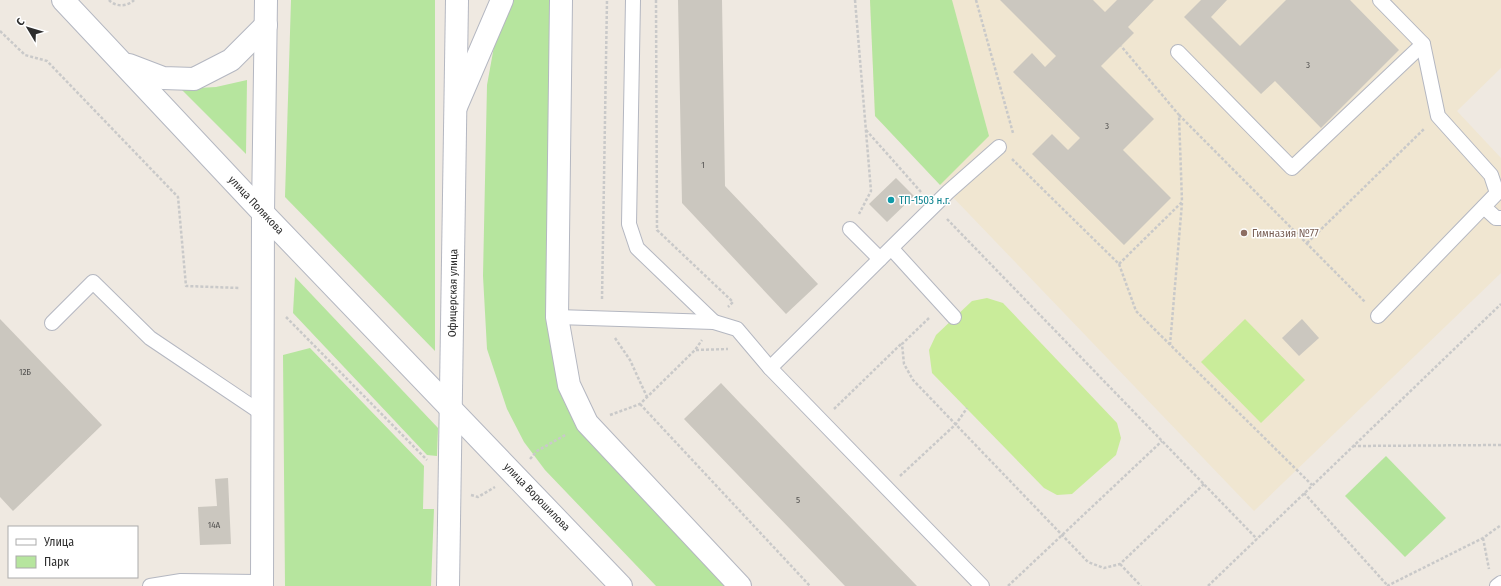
<svg xmlns="http://www.w3.org/2000/svg" width="1501" height="586" font-family="'Fira Sans Condensed',sans-serif">
<style>
.education{fill:#f0e6d1}
.green{fill:#b6e59e}
.pitch{fill:#c9ec9a}
.building{fill:#cbc7bf}
.lines{fill:none;stroke-linecap:round;stroke-linejoin:round}
.service-casing{stroke:#b4b7c1;stroke-width:16}
.minor-casing{stroke:#b4b7c1;stroke-width:24}
.secondary-casing{stroke:#b4b7c1;stroke-width:24}
.path{stroke:#c9c9c9;stroke-width:2.5;stroke-dasharray:3 2;stroke-linecap:butt}
.service{stroke:#fff;stroke-width:14}
.minor{stroke:#fff;stroke-width:22}
.secondary{stroke:#fff;stroke-width:22}
.culture-dot{fill:#0f9aa8;stroke:#fff;stroke-width:1.5}
.education-dot{fill:#8d6e63;stroke:#fff;stroke-width:1.5}
.labels{text-anchor:middle;dominant-baseline:central;stroke-width:3;stroke-linejoin:round;paint-order:stroke}
.number-label{font-size:9px;fill:#555452}
.culture-label{font-size:11px;fill:#0d838f;stroke:#fff;text-anchor:start}
.street-label{font-size:11px;fill:#2e2e2e;stroke:#fff}
.education-label{font-size:11px;fill:#785e54;stroke:#fff;text-anchor:start}
</style>
<rect width="100%" height="100%" fill="#efe9e1"/>
<!-- education -->
<polygon class="education" points="870,0 1501,0 1501,68 1457,111 1501,158 1501,273 1254,511 875,116"/>
<!-- green -->
<g class="green">
<polygon points="291,0 435,0 435,351 285,197"/>
<polygon points="513,0 553,0 556,368 733,586 656,586 545,470 524,442 507,409 487,349 483,276 487,85 495,41"/>
<polygon points="870,0 952,0 989,136 940,185 875,116"/>
<polygon points="247,80 246,154 181,89 216,87"/>
<polygon points="295,277 438,428 437,456 427,455 293,313"/>
<polygon points="310,348 424,466 423,509 434,509 431,586 285,586 283,355"/>
<polygon points="1386,456 1446,518 1405,557 1345,496"/>
</g>
<!-- pitch -->
<g class="pitch">
<polygon points="987,298 1003,303 1117,423 1121,438 1116,455 1072,494 1057,495 1044,488 932,373 929,350 936,335 972,301"/>
<polygon points="1245,319 1305,380 1261,423 1201,362"/>
</g>
<!-- building -->
<g class="building">
<polygon points="678,0 722,0 725,186 818,284 786,314 682,203"/>
<polygon points="1000,0 1093,0 1105,12 1117,0 1154,0 1128,27 1134,33 1101,66 1154,119 1123,150 1171,198 1124,245 1032,154 1052,134 1068,150 1080,138 1013,72 1032,53 1045,67 1056,56"/>
<polygon points="1201,0 1227,0 1211,17 1240,46 1286,0 1350,0 1399,50 1321,128 1275,81 1261,94 1184,17"/>
<polygon points="896,178 914,196 887,222 869,204"/>
<polygon points="0,319 102,425 13,511 0,497"/>
<polygon points="1302,319 1319,338 1299,356 1282,338"/>
<polygon points="721,383 740,403 917,586 845,586 684,419"/>
<polygon points="228,478 231,544 200,545 198,507 217,506 215,479"/>
</g>
<g class="lines">
<defs>
<g id="service">
<polyline points="633,0 629,224 637,248 714,322"/>
<polyline points="1178,52 1292,168 1423,44"/>
<polyline points="1484,207 1496,218 1501,218"/>
<polyline points="892,249 954,317"/>
<polyline points="880,259 948,192 999,147"/>
<polyline points="1378,316 1497,193 1491,175 1438,116 1423,44 1380,0"/>
<polyline points="557,317 714,322 737,329 770,368 982,586"/>
<polyline points="52,323 93,282 150,338 263,414"/>
<polyline points="770,368 880,259 850,229"/>
<polyline points="150,586 181,581 262,582"/>
<polyline points="1497,586 1501,583"/>
</g>
<g id="minor">
<polyline points="561,0 557,317 569,385 587,423 740,586"/>
<polyline points="456,107 502,0"/>
</g>
<g id="secondary">
<polyline points="63,0 263,213 621,586"/>
<polyline points="129,65 163,78 194,79 231,60 266,25"/>
<polyline points="262,586 263,213 266,0"/>
<polyline points="448,586 457,0"/>
</g>
</defs>
<!-- service casing -->
<use href="#service" class="service-casing"/>
<!-- minor casing -->
<use href="#minor" class="minor-casing"/>
<!-- secondary casing -->
<use href="#secondary" class="secondary-casing"/>
<!-- path -->
<g class="path">
<path d="M109,0C115,7 127,7 134,0"/>
<polyline points="656,0 657,230 733,302 728,307"/>
<polyline points="855,0 871,191 859,214"/>
<polyline points="976,0 1013,133 1012,134"/>
<polyline points="0,31 25,55 47,61 178,197 186,286 240,288"/>
<polyline points="1179,115 1365,302"/>
<polyline points="866,130 921,192"/>
<polyline points="1012,159 1119,264 1136,311 1312,485"/>
<polyline points="947,219 1257,539"/>
<polyline points="1307,243 1424,129"/>
<polyline points="1119,264 1182,202 1179,115 1121,46"/>
<polyline points="602,299 607,0"/>
<polyline points="286,317 427,460"/>
<polyline points="929,318 902,344 904,364 913,380 1088,562 1104,568 1120,564 1204,484"/>
<polyline points="615,338 630,360 647,397"/>
<polyline points="1170,345 1182,203"/>
<polyline points="696,350 728,349"/>
<polyline points="640,404 810,586"/>
<polyline points="834,409 901,344"/>
<polyline points="610,415 640,404 695,350 702,340"/>
<polyline points="1353,446 1501,445"/>
<polyline points="530,459 537,451 567,434"/>
<polyline points="900,476 956,424 967,408"/>
<polyline points="1304,493 1388,586"/>
<polyline points="471,495 478,497 495,487"/>
<polyline points="1483,538 1489,569"/>
<polyline points="1120,564 1141,586"/>
<polyline points="1008,586 1162,441"/>
<polyline points="1208,586 1501,304"/>
<polyline points="1387,586 1483,538 1501,525"/>
</g>
<!-- service -->
<use href="#service" class="service"/>
<!-- minor -->
<use href="#minor" class="minor"/>
<!-- secondary -->
<use href="#secondary" class="secondary"/>
</g>
<!-- markers -->
<circle class="culture-dot" cx="891" cy="200" r="4"/>
<circle class="education-dot" cx="1244" cy="233" r="4"/>
<g class="labels">
<!-- number labels -->
<g class="number-label">
<text x="1308" y="65">3</text>
<text x="1107" y="126">3</text>
<text x="703" y="165">1</text>
<text x="25" y="372">12Б</text>
<text x="798" y="500">5</text>
<text x="214" y="525">14А</text>
</g>
<!-- culture labels -->
<g class="culture-label">
<text x="899" y="200">ТП-1503 н.г.</text>
</g>
<!-- street labels -->
<g class="street-label">
<text transform="translate(256 205) rotate(47)">улица Полякова</text>
<text transform="translate(453 293) rotate(-89)">Офицерская улица</text>
<text transform="translate(537 497) rotate(46)">улица Ворошилова</text>
</g>
<!-- education labels -->
<g class="education-label">
<text x="1252" y="233">Гимназия №77</text>
</g>
</g>
<!-- legend -->
<rect x="8" y="526" width="130" height="52" fill="#ffffff" stroke="#ababab"/>
<rect x="16" y="539" width="20" height="6" fill="#ffffff" stroke="#ababab"/>
<text x="44" y="546" font-size="12" fill="#2e2e2e">Улица</text>
<rect x="16" y="556" width="20" height="12" fill="#b6e59e" stroke="#ababab"/>
<text x="44" y="566" font-size="12" fill="#2e2e2e">Парк</text>
<!-- north arrow -->
<g transform="translate(28 28) rotate(308)" stroke="#ffffff" stroke-width="3" paint-order="stroke">
<path d="M0-3L7 15L0 10L-7 15Z" fill="#2e2e2e"/>
<text y="-6" font-size="11" font-weight="bold" text-anchor="middle" fill="#2e2e2e">С</text>
</g>
</svg>
